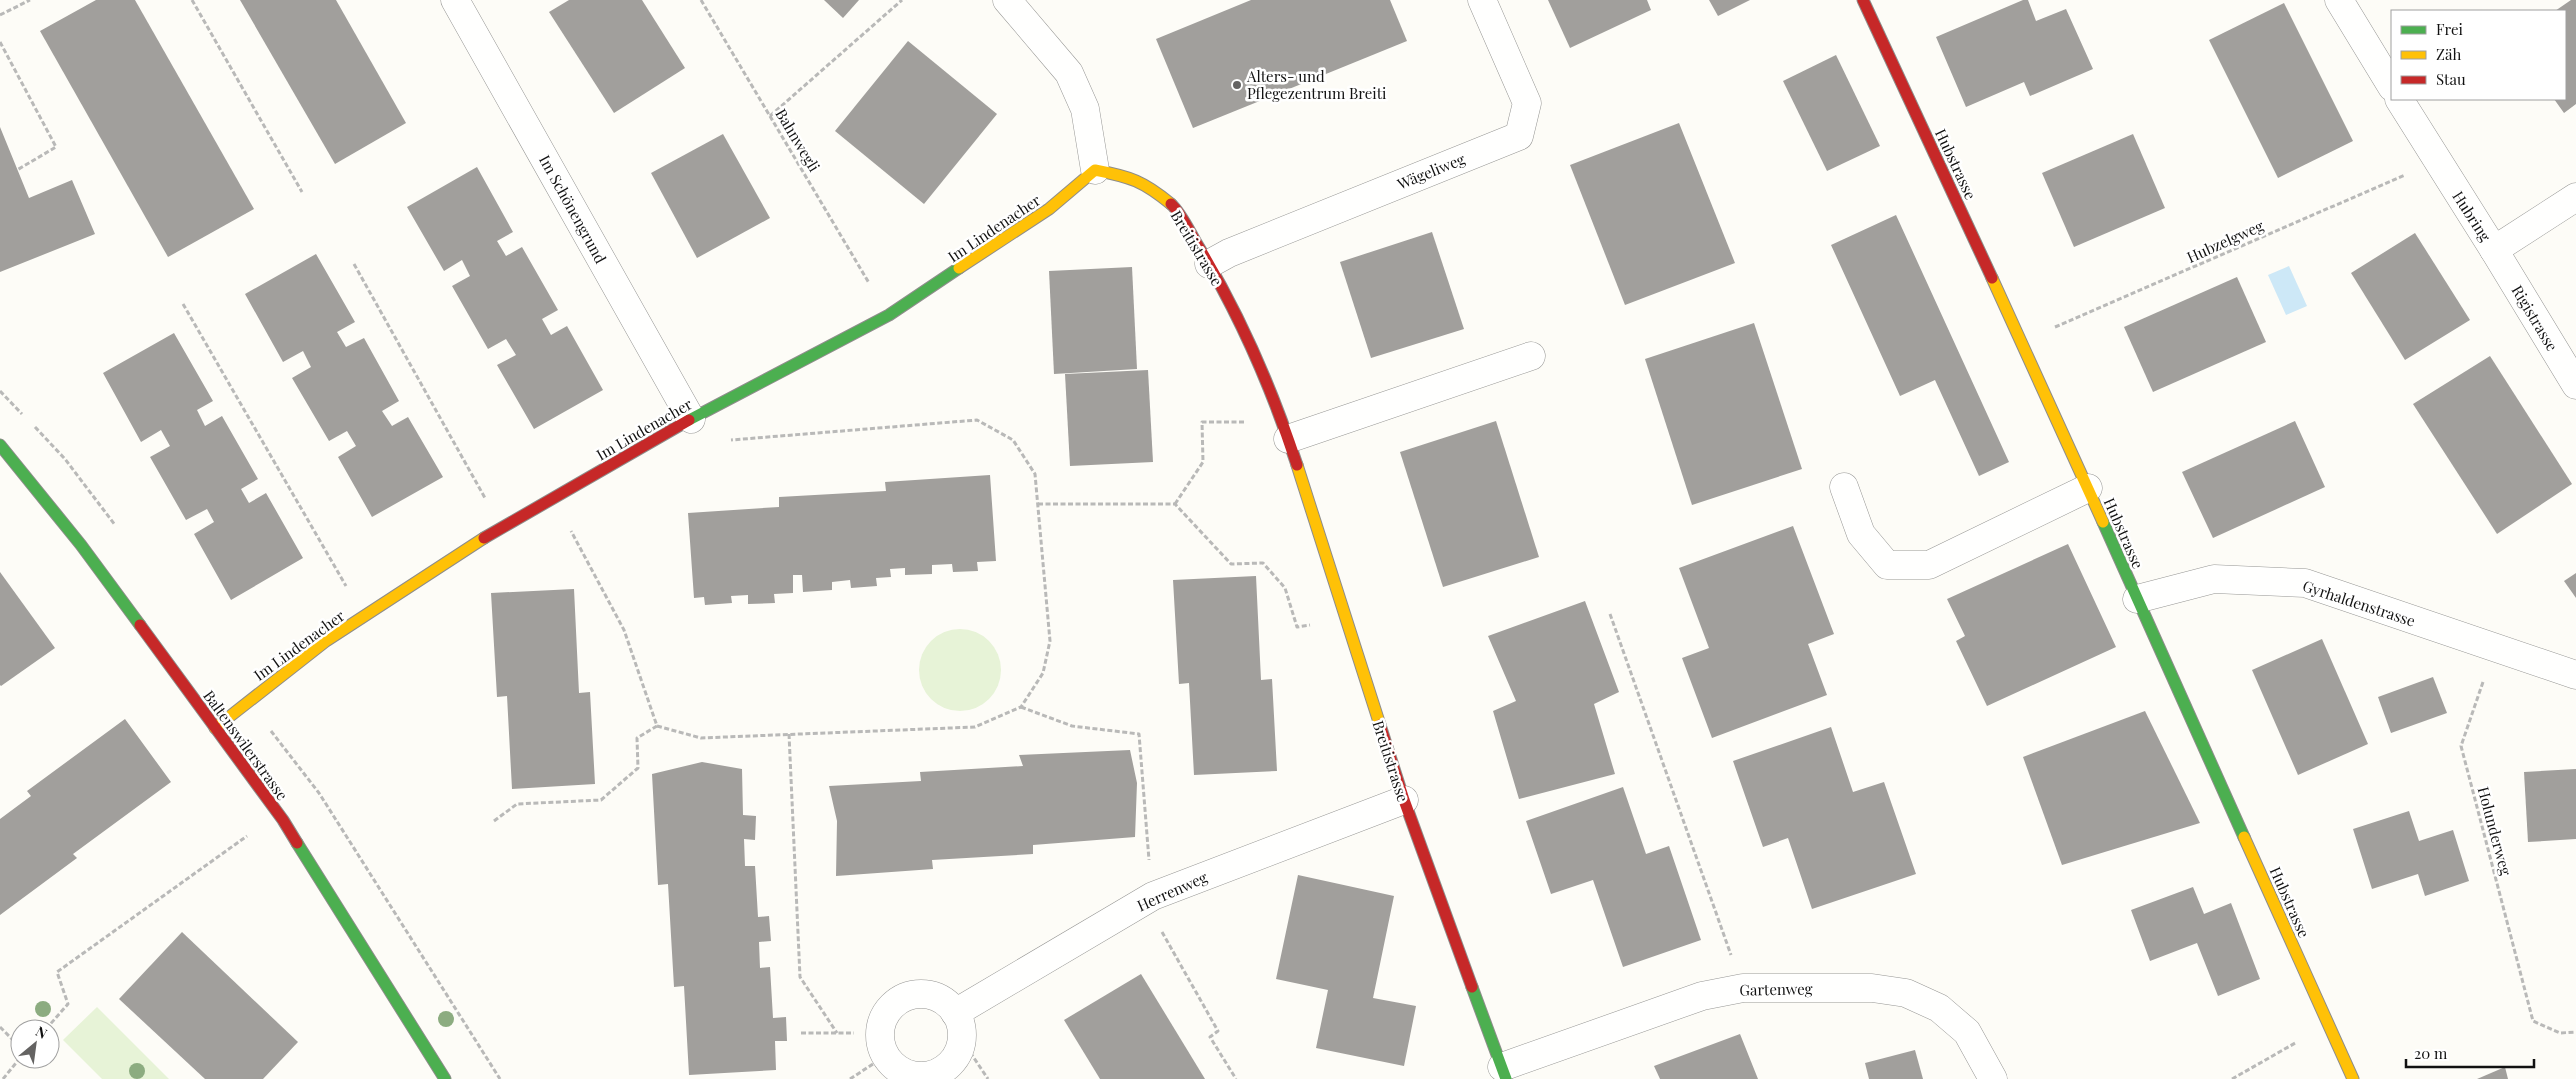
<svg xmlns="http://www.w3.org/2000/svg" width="2576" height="1079" font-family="'Playfair Display',serif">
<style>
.green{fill:#e7f3d7}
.water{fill:#cde8f7}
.building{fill:#a19f9c}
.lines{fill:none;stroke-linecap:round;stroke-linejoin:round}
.street-casing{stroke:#979795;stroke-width:29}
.fast-casing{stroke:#8e8d8b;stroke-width:13}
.slow-casing{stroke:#8e8d8b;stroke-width:13}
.jam-casing{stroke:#8e8d8b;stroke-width:13}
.path{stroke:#b9b9b8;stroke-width:3;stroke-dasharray:5 2.5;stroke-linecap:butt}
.street{stroke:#fffffe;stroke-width:28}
.fast{stroke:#4caf50;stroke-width:11}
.slow{stroke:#ffc107;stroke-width:11}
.jam{stroke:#c62828;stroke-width:11}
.tree{fill:#8cac80}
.poi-dot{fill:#646362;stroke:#fff;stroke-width:2}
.labels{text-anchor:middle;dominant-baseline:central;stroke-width:5;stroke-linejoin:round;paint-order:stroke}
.poi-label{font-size:15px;fill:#111;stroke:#fff;text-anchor:start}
.street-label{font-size:15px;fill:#111;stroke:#fff}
</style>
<rect width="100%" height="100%" fill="#fdfcf7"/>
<!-- green -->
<g class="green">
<circle cx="960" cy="670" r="41"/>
<polygon points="97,1007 169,1079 102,1079 63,1040"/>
</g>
<!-- water -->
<polygon class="water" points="2289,266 2307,306 2286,315 2268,275"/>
<!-- building -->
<g class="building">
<polygon points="96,0 135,0 254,209 168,257 40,31"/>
<polygon points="240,0 336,0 406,123 335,164"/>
<polygon points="569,0 642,0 685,68 614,113 549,12"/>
<polygon points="824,0 859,0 843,18"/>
<polygon points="1251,0 1390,0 1407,41 1193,128 1156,39"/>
<polygon points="1548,0 1647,0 1651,10 1570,48"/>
<polygon points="1709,0 1750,0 1718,16"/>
<polygon points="2023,0 2028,0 2036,21 2066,9 2093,69 2030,96 2024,82 1966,107 1936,37"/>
<polygon points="2571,0 2576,0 2576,104 2564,113 2554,99 2565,99 2565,11 2555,11"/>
<polygon points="2284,3 2353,141 2278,178 2209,40"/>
<polygon points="908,41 997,114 924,204 835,131"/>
<polygon points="1836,55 1880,146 1827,171 1783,81"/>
<polygon points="1679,123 1735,263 1625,305 1570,165"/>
<polygon points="0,127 29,198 72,180 95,234 0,272"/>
<polygon points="723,134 770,218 697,258 651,173"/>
<polygon points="2133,134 2165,208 2074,247 2042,173"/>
<polygon points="477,167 513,232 497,241 506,256 522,247 558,310 542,319 551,335 567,326 603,390 534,429 497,365 516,355 506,339 488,349 452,286 470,276 462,260 444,271 407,207"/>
<polygon points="1896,215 2009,462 1979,476 1935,380 1900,396 1831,245"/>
<polygon points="1432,232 1464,329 1371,358 1340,262"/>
<polygon points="2415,233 2470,320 2405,360 2351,273"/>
<polygon points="316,254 355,322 337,332 346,347 364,338 399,401 382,411 392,426 408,417 443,477 372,517 338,457 356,446 347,431 329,441 292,378 311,367 303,351 283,362 245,294"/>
<polygon points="1132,267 1137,369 1054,374 1049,271"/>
<polygon points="2237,277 2266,342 2153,392 2124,327"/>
<polygon points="1754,323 1802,469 1692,505 1645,359"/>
<polygon points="174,333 213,401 197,410 205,426 222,416 258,479 241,489 249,503 266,493 303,558 231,600 194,534 214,522 207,509 186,520 150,457 170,446 161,430 141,442 103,373"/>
<polygon points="2490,356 2572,484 2497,534 2413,404"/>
<polygon points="1148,370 1153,462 1070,466 1065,374"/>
<polygon points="1496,421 1539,557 1443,587 1400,452"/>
<polygon points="2295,421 2325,487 2213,538 2182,472"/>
<polygon points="990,475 996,561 977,562 978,571 953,572 952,564 932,565 932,574 905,575 905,568 890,569 891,577 876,578 877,586 851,588 850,580 832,582 832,590 803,592 802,575 793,575 793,593 774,594 775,603 748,604 748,595 731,596 732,603 705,605 704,597 694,598 688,513 779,507 779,497 886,491 885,482"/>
<polygon points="1793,526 1834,634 1808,644 1827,695 1712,738 1682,658 1709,648 1679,568"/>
<polygon points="2068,544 2116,647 1987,706 1956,641 1965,636 1947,599"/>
<polygon points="0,572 55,648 1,686 0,685"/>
<polygon points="2576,573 2576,598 2564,581"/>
<polygon points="1256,576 1261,680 1272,679 1277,771 1194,775 1189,683 1179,684 1173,580"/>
<polygon points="574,589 579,693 590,692 595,784 512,789 507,696 497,697 491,593"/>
<polygon points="1585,601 1619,692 1594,704 1615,774 1519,799 1493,711 1516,701 1488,636"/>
<polygon points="2322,639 2368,744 2298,775 2252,670"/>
<polygon points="2433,677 2447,713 2391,733 2378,697"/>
<polygon points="2145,711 2200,823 2062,865 2023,757"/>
<polygon points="125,719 171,782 73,854 77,858 0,915 0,819 31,796 27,791"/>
<polygon points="1831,727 1853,792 1884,782 1916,874 1812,909 1788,838 1763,847 1733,761"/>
<polygon points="1130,750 1137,783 1135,837 1033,845 1033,854 932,860 933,869 836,876 837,821 829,786 921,781 920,772 1023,766 1019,755"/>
<polygon points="702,762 742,769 743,815 756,816 755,840 744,839 745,866 755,866 758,917 769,916 771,941 759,942 760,968 770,967 773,1018 786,1017 787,1041 775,1041 776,1070 689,1075 684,986 674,987 668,884 658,885 652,774"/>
<polygon points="2576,769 2576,839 2528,842 2524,772"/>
<polygon points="1623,787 1646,854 1669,846 1701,940 1623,967 1593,880 1551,894 1526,821"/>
<polygon points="2409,811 2419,841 2453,830 2469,881 2425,896 2418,874 2372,889 2353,829"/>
<polygon points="1298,875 1394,896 1373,998 1416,1006 1404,1066 1316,1048 1328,990 1276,979"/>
<polygon points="2193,887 2204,914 2231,903 2260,979 2218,996 2197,943 2150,961 2131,910"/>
<polygon points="182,932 298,1042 263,1079 205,1079 119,999"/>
<polygon points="1141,974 1205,1079 1100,1079 1064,1020"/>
<polygon points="1740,1034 1758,1079 1660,1079 1654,1066"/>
<polygon points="1915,1050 1923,1079 1869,1079 1865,1063"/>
<polygon points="2505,1067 2508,1079 2477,1079"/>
</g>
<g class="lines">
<defs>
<g id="street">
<polyline points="455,0 691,419"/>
<polyline points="1007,0 1069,73 1085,109 1095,170"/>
<polyline points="2339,0 2392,87"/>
<polyline points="2399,99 2494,250 2576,197"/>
<polyline points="2494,250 2576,385"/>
<polyline points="1209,264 1229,253 1519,136 1527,103 1482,0"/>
<polyline points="1288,439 1531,356"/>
<polyline points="1844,487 1861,534 1887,565 1929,565 2088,488"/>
<polyline points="2137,599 2214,579 2305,583 2576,675"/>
<circle cx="921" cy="1035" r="41"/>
<polyline points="955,1013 1153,896 1404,800"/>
<polyline points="1502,1067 1702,996 1743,988 1872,988 1906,993 1939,1008 1967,1032 1993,1079"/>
</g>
<g id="fast">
<polyline points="689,420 889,315 959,268"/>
<polyline points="0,445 81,545 140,625"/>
<polyline points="2103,522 2244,837"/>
<polyline points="297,843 445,1079"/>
<polyline points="1472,987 1506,1079"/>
</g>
<g id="slow">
<path d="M959,268L1049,209L1095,170C1131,177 1143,181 1171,204"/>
<polyline points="1992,278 2103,522"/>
<polyline points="1297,465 1380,725"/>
<polyline points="215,728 326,641 484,538"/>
<polyline points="2244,837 2353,1079"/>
</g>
<g id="jam">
<polyline points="1863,0 1992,278"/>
<path d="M1171,204C1182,214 1190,233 1198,246C1240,315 1272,389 1297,465"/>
<polyline points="484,538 689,420"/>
<polyline points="140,625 283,820 297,843"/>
<polyline points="1380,725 1404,800 1472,987"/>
</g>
</defs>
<!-- street casing -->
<use href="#street" class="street-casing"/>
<!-- fast casing -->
<use href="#fast" class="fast-casing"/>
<!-- slow casing -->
<use href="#slow" class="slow-casing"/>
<!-- jam casing -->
<use href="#jam" class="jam-casing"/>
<!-- path -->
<g class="path">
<polyline points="192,0 302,192"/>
<polyline points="701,0 869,283"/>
<polyline points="0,15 30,0"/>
<polyline points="0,42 56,147 17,170"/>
<polyline points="770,116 902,0"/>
<polyline points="354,264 485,498"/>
<polyline points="183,304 346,586"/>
<polyline points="2055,327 2405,175"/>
<polyline points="0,391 22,414"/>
<polyline points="35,427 65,459 115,525"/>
<polyline points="1038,504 1175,504 1231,564 1263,563 1285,588 1297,627 1310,625"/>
<polyline points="1175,504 1203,462 1202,422 1244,422"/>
<polyline points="1610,614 1731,955"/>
<polyline points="2483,682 2461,746 2533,1021 2560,1033 2576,1032"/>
<polyline points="1021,707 1072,726 1139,734 1149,860"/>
<polyline points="657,726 701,738 975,727 1021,707 1043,673 1050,641 1035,474 1013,440 977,420 731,440"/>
<polyline points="271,731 319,793 500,1079"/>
<polyline points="789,734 800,977 837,1033"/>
<polyline points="494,821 517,804 601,800 638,768 637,738 657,726 624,630 571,531"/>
<polyline points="1162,932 1218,1031 1210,1037 1236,1079"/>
<polyline points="0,1027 20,1047"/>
<polyline points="46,1029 68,1004 57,972 247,836"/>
<polyline points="801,1033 854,1033"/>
<polyline points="966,1046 988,1079"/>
<polyline points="3,1079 20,1058"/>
<polyline points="850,1079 885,1056"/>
<polyline points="914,1079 915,1076"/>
<polyline points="2232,1079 2297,1042"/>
</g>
<!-- street -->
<use href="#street" class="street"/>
<!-- fast -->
<use href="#fast" class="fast"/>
<!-- slow -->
<use href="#slow" class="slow"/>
<!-- jam -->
<use href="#jam" class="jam"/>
</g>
<!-- trees -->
<g class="tree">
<circle cx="43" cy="1009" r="8"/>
<circle cx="446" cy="1019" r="8"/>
<circle cx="137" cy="1071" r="8"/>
</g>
<!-- markers -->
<circle class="poi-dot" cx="1237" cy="85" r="5"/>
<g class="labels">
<!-- poi labels -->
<g class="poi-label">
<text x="1247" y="76">Alters- und<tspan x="1247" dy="17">Pflegezentrum Breiti</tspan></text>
</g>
<!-- street labels -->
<g class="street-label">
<text transform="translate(798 140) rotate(59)">Bahnwegli</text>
<text transform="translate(1956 164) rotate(65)">Hubstrasse</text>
<text transform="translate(1431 171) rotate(-22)">Wägeliweg</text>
<text transform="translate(573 209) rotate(61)">Im Schönengrund</text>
<text transform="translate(2472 216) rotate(57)">Hubring</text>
<text transform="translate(994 228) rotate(-34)">Im Lindenacher</text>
<text transform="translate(2225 241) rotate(-24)">Hubzelgweg</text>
<text transform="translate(1197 248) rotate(59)">Breitistrasse</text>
<text transform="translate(2535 318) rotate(59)">Rigistrasse</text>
<text transform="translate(644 429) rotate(-30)">Im Lindenacher</text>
<text transform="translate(2124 533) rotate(66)">Hubstrasse</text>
<text transform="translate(2359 603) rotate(18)">Gyrhaldenstrasse</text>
<text transform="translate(299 645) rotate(-36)">Im Lindenacher</text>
<text transform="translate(246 745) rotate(54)">Baltenswilerstrasse</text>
<text transform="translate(1391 761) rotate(72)">Breitistrasse</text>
<text transform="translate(2495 831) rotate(75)">Holunderweg</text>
<text transform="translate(1172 891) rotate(-24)">Herrenweg</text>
<text transform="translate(2290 902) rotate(66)">Hubstrasse</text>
<text transform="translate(1776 989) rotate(-1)">Gartenweg</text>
</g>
</g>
<!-- legend -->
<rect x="2391" y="10" width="175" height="90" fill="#ffffff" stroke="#a0a0a0"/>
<rect x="2401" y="26" width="25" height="8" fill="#4caf50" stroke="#a0a0a0"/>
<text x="2436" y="35" font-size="15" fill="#111111">Frei</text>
<rect x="2401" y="51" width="25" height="8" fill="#ffc107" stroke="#a0a0a0"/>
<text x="2436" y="60" font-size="15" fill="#111111">Zäh</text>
<rect x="2401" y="76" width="25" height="8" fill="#c62828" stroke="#a0a0a0"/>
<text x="2436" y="85" font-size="15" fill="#111111">Stau</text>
<!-- north arrow -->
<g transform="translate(35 1044) rotate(29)"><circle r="24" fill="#ffffff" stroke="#a0a0a0"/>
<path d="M0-4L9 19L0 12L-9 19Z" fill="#646362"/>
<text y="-8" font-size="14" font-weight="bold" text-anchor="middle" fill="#111111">N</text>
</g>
<!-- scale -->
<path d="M2406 1059v8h128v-8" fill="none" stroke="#111111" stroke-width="2.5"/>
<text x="2414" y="1059" font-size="15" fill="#111111" stroke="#ffffff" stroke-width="4" paint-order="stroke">20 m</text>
</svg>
